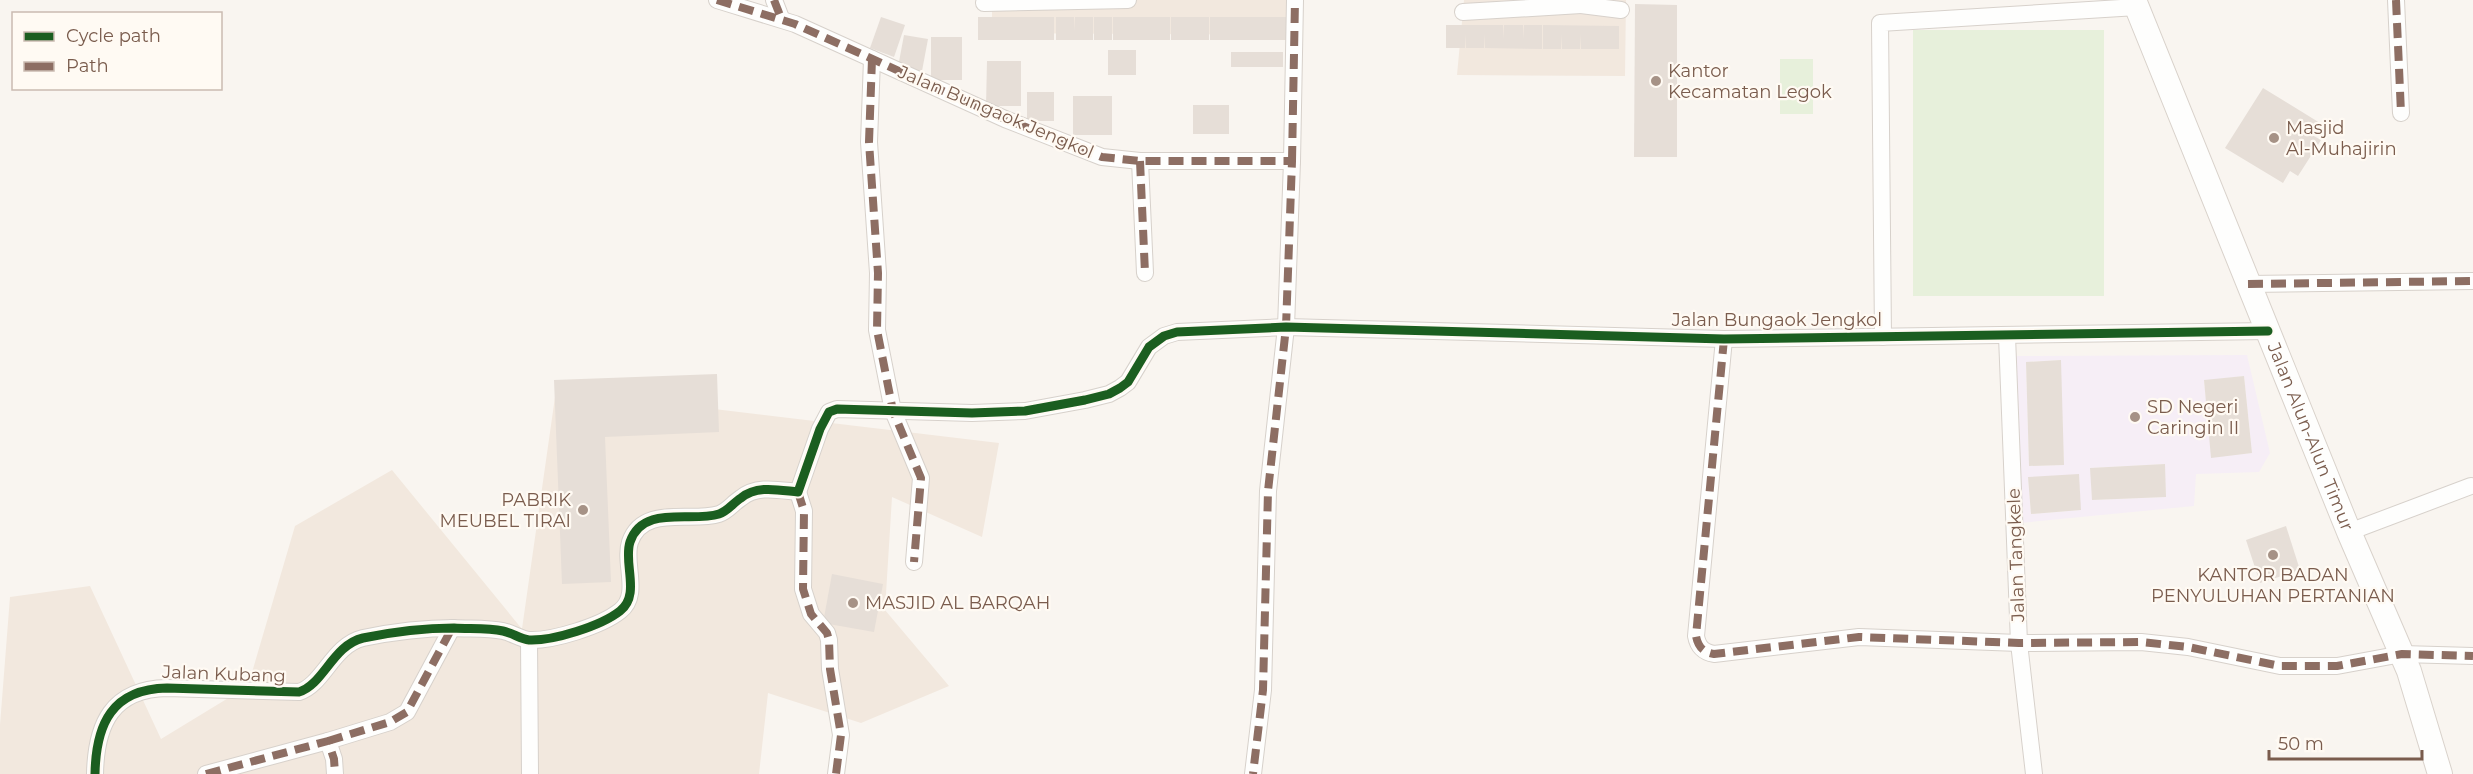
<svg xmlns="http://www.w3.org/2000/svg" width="2473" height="774" font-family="Montserrat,sans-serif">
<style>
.residential{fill:#f2e8de}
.education{fill:#f6eef6;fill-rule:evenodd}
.green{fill:#e7f0db}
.building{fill:#e6ded7}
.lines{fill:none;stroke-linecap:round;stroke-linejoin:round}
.street-casing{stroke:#d7d1cb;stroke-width:18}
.secondary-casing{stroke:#d9d2cb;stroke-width:26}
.street{stroke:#fefefd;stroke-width:16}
.secondary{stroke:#fefefd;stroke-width:24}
.quiet{stroke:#8d6e63;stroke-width:8;stroke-dasharray:15 8;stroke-linecap:butt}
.cycleway-casing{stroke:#fffaf3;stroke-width:13}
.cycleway{stroke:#1b5e20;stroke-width:9}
.poi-dot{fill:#a69286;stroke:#fffaf3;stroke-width:2}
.labels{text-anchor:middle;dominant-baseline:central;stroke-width:4.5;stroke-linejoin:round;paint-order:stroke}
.poi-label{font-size:18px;fill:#7a5c4d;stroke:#fffaf3;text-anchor:start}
.street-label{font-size:18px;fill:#7a5c4d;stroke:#fffaf3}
</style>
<rect width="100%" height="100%" fill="#f9f5f0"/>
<!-- residential -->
<g class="residential">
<polygon points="992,0 1298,0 1296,35 992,33"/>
<polygon points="1464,0 1626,0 1625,76 1457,75"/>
<polygon points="556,390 999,443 982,537 892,497 885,610 949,686 861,723 768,693 759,774 0,774 0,725 10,597 90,586 161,739 248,686 295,526 392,470 522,629"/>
</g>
<!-- education -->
<path class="education" d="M2247,355L2270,453L2259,472L2196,474L2194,506L2020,523L2014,356ZM2060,360L2064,465L2029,466L2026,362ZM2244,376L2252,453L2212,457L2204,381ZM2164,464L2166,497L2092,500L2091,468ZM2028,478L2081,510L2031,514Z"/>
<!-- green -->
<g class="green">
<rect x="1913" y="30" width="191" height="266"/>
<rect x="1780" y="59" width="33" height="55"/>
</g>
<!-- building -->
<g class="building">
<polygon points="1635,4 1677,5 1677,157 1634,157"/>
<polygon points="881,17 905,25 894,57 870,48"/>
<rect x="978" y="17" width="76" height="23"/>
<polygon points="1056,17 1074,17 1075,31 1075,17 1093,17 1093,40 1056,40"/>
<rect x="1094" y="17" width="18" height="23"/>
<rect x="1113" y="17" width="57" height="23"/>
<rect x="1171" y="17" width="38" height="23"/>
<rect x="1210" y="17" width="76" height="23"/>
<polygon points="1446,25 1503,25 1504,39 1504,25 1523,25 1523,39 1524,25 1542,25 1542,49 1485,48 1484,34 1484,48 1466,48 1466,34 1465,48 1446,48"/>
<polygon points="1543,25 1619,26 1619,49 1581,49 1581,34 1580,49 1562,49 1561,34 1561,49 1543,49"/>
<polygon points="904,35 928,39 922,71 898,67"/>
<rect x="931" y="37" width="31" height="43"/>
<rect x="1108" y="50" width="28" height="25"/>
<rect x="1231" y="52" width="52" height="15"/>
<polygon points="987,61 1021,61 1021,106 986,106"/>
<polygon points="2263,88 2320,123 2312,135 2321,140 2298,176 2290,171 2283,183 2225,148"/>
<rect x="1027" y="92" width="27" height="29"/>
<rect x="1073" y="96" width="39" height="39"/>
<rect x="1193" y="105" width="36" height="29"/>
<polygon points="2061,360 2064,465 2029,466 2026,362"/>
<polygon points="717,374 719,432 605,437 611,582 562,584 554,380"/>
<polygon points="2244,376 2252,453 2211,458 2204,380"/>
<polygon points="2165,464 2166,497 2092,500 2090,468"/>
<polygon points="2079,474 2081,510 2031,514 2028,477"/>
<polygon points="2286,526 2300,570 2260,583 2246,540"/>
<polygon points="832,574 883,584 874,632 823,623"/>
</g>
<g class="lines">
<defs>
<g id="street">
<polyline points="717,0 795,24 1005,119 1102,157 1140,161 1292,161 1286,327 1268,491 1263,690 1253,774"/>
<polyline points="774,0 781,18"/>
<polyline points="2396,0 2401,113"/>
<polyline points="984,3 1128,0"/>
<polyline points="1581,5 1621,10"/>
<polyline points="1463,12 1581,5 1584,0"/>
<polyline points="872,59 869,142 878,273 877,330 893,411 921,478 914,562"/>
<polyline points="1140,161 1145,273"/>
<polyline points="1292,161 1295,0"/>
<polyline points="2248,284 2473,281"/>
<polyline points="2007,336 2019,643 2034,774"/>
<polyline points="1883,337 1880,23 2137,7"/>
<path d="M1724,339L1696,636C1698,647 1703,652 1714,654L1859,637L2019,643L2141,642L2188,647L2280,666H2337L2402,654L2473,656"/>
<polyline points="798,492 804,511 803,589 811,614 827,633 829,640 830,669 841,735 836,774"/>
<polyline points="2349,532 2471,486"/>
<polyline points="529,640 530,774"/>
<polyline points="328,741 390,722 407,712 452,628"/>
<path d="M95,774C96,724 112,689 167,688L299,692C323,685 333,645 363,638C392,632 424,628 454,628C469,629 488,628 503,631C512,633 521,639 529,640C553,641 601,626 620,611C641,595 623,563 630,542C643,504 691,523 719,514C728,511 733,503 741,498C757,485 778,490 798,492L820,429L829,412L837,409L972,413L1025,411L1085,400L1109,394L1120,388L1128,382L1149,347L1164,336L1177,332L1286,327L1724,339L2268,331"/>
<polyline points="206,774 328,741 334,759 335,774"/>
</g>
<g id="secondary">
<path id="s1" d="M2134,0L2349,532L2409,671L2440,774"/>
</g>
</defs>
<!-- street casing -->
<use href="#street" class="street-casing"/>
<!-- secondary casing -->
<use href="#secondary" class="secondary-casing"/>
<!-- street -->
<use href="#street" class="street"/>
<!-- secondary -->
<use href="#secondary" class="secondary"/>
<!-- quiet -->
<g class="quiet">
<polyline points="717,0 795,24 1005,119 1102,157 1140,161 1292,161 1286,327 1268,491 1263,690 1253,774"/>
<polyline points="774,0 781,18"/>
<polyline points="2396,0 2401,113"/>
<polyline points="872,59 869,142 878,273 877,330 893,411 921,478 914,562"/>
<polyline points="1140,161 1145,273"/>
<polyline points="1292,161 1295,0"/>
<polyline points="2248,284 2473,281"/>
<path d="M1724,339L1696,636C1698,647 1703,652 1714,654L1859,637L2019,643L2141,642L2188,647L2280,666H2337L2402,654L2473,656"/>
<polyline points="798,492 804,511 803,589 811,614 827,633 829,640 830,669 841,735 836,774"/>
<polyline points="328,741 390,722 407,712 452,628"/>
<polyline points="206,774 328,741 334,759 335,774"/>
</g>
<defs>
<path id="cycleway" d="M95,774C96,724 112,689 167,688L299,692C323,685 333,645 363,638C392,632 424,628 454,628C469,629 488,628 503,631C512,633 521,639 529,640C553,641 601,626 620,611C641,595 623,563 630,542C643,504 691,523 719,514C728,511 733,503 741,498C757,485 778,490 798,492L820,429L829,412L837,409L972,413L1025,411L1085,400L1109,394L1120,388L1128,382L1149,347L1164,336L1177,332L1286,327L1724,339L2268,331"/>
</defs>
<!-- cycleway casing -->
<use href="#cycleway" class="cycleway-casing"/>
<!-- cycleway -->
<use href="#cycleway" class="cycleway"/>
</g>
<!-- markers -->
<g class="poi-dot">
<circle cx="1656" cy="81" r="6"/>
<circle cx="2274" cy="138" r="6"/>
<circle cx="2135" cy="417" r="6"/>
<circle cx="583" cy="510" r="6"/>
<circle cx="2273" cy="555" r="6"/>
<circle cx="853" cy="603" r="6"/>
</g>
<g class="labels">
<!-- poi labels -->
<g class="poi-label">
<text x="1668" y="71">Kantor<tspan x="1668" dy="21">Kecamatan Legok</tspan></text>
<text x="2286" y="128">Masjid<tspan x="2286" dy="21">Al-Muhajirin</tspan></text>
<text x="2147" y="407">SD Negeri<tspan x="2147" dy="21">Caringin II</tspan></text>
<text x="571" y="500" text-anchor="end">PABRIK<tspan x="571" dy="21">MEUBEL TIRAI</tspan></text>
<text x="2273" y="575" text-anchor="middle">KANTOR BADAN<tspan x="2273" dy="21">PENYULUHAN PERTANIAN</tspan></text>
<text x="865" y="603">MASJID AL BARQAH</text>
</g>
<!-- street labels -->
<g class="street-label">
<text transform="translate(996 112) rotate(23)">Jalan Bungaok Jengkol</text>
<text x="1777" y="320">Jalan Bungaok Jengkol</text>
<text stroke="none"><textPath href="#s1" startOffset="471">Jalan Alun-Alun Timur</textPath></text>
<text transform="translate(2016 555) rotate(-92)">Jalan Tangkele</text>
<text transform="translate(224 674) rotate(2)">Jalan Kubang</text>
</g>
</g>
<!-- legend -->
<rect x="12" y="12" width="210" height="78" fill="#fffaf3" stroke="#cabbb1" stroke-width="1.5"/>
<rect x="24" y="32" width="30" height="9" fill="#1b5e20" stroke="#cabbb1" stroke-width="1.5"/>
<text x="66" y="42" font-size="18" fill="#7a5c4d">Cycle path</text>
<rect x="24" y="62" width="30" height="9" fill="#8d6e63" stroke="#cabbb1" stroke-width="1.5"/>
<text x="66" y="72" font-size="18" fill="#7a5c4d">Path</text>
<!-- scale -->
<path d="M2269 750v9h153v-9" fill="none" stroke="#7a5c4d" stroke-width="3"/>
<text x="2278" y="750" font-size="18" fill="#7a5c4d" stroke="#fffaf3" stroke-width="4.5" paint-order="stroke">50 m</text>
</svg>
